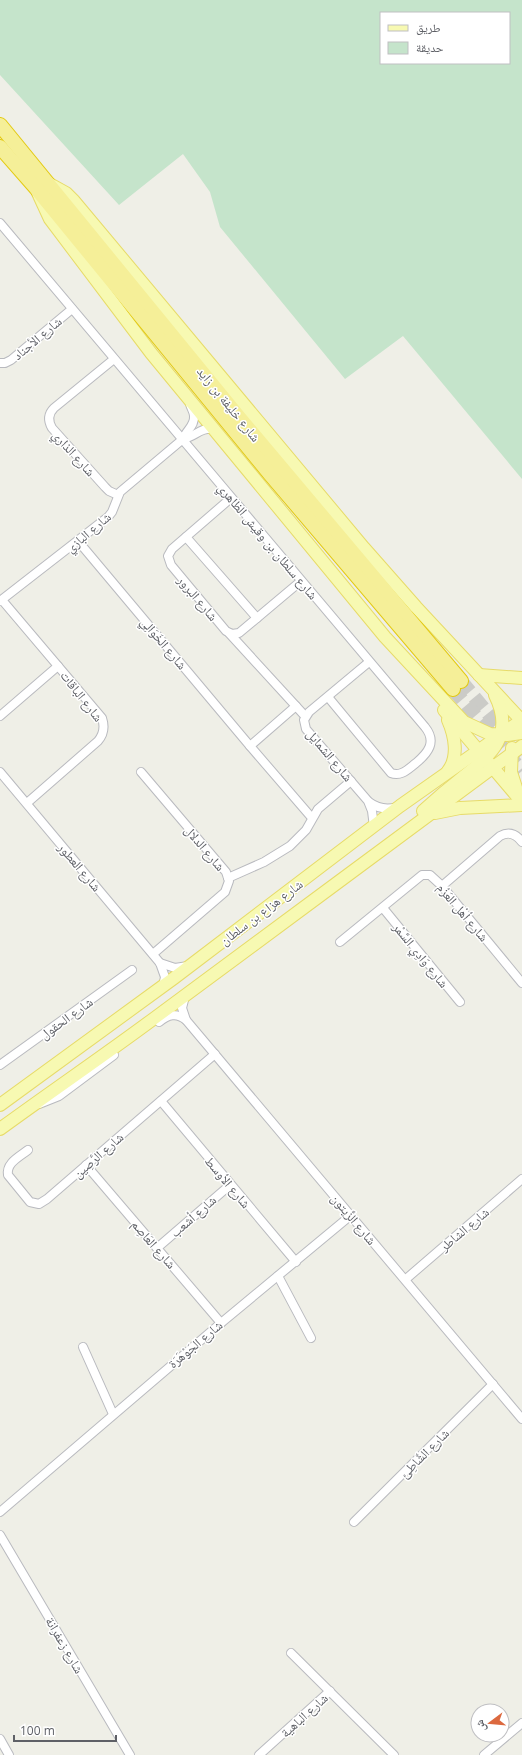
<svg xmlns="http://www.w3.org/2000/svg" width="522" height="1755" font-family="'Open Sans','Noto Naskh Arabic',sans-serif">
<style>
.green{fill:#c5e4cb;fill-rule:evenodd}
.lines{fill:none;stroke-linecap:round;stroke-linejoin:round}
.highway-tunnel{stroke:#cbcbc7;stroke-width:14;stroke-dasharray:14 7;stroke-linecap:butt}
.street-casing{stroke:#b9babf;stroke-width:10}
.primary-casing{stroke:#e7db68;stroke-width:14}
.highway-casing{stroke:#e3ca12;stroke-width:16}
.street{stroke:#fff;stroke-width:8}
.primary{stroke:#f7f9b2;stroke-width:12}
.highway{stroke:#f5ef98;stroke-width:14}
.labels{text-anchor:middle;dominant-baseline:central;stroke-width:3;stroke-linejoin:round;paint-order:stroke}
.street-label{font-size:13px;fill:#5e6066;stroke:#fff}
</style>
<rect width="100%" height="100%" fill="#efefe7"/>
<!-- green -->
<path class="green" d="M0,0H522V479L403,336L345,379L220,227L210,192L183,154L119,205L0,75ZM381,13H509V63H381Z"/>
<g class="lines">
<!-- highway-tunnel -->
<g class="highway-tunnel">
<polyline points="461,681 522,755"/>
<polyline points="453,689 522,771"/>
</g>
<defs>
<g id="street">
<path d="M0,223L425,727C437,742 428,753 416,763C408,769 401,777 391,773L328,697"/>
<path d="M114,359L54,408C48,414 48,421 52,428L105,487L109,491L118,495"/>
<polyline points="0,363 5,363 11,360 72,309"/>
<path d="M183,439C186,430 195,426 194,416C194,412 191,408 190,404"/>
<polyline points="231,498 172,549 168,556 171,565 226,631 232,634 239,633 301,581"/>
<polyline points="186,537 257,618"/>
<polyline points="78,541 250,746 312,818"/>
<path d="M2,600L102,718C105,727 104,734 98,741L27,803"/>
<path d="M0,601L108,517L112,512L120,492L183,439C195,437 200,427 214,429"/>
<polyline points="229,633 305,716"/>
<polyline points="369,662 309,712 304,720 306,729 368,801 372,811 374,827"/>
<polyline points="0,716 58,666"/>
<polyline points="250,746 296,706"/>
<polyline points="0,772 160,963 165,977 163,986"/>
<polyline points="141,772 226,872 229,881 225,892 153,954"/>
<path d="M369,802C377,808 387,810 397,807"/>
<polyline points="228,878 264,862 290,846 306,830 318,809 351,781"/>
<path d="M442,886L500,836C509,831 516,834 522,842"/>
<polyline points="383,908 460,1002"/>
<polyline points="340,942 422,875 430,875 442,886 522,983"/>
<polyline points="160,963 175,968 188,966"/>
<polyline points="185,996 182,1008 186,1020"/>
<path d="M159,1022C168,1015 176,1012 186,1020L522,1419"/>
<polyline points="0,1065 132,970"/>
<polyline points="161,1101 296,1262"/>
<polyline points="39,1104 59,1096 114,1055"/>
<path d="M28,1150C19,1157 6,1163 8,1175L30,1202L39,1204L47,1199L215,1054"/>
<polyline points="86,1165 221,1323"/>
<polyline points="157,1248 230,1185"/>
<polyline points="278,1276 311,1338"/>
<polyline points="406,1279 522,1179"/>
<polyline points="83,1347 113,1414"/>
<polyline points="0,1512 221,1323 350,1216"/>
<polyline points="354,1522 493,1384"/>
<polyline points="0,1535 130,1755"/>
<polyline points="291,1653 394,1755"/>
<polyline points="0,1739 9,1755"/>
<polyline points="259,1755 330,1691"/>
<polyline points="484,1755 522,1723"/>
</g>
<g id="primary">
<polyline points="48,183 66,193 74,201 364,548 416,607 522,721"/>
<polyline points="38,193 50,219 151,353 385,637 464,722 490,734 507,735 522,733"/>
<polyline points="479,675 522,678"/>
<polyline points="444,710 522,802"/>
<path d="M448,720C455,736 459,757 448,771"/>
<polyline points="512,748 511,772 518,794"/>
<path d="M423,811C436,799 449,788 463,777C492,754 515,735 495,695"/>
<polyline points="435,813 460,808 522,805"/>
<polyline points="0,1105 174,978 400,806 522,720"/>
<path d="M0,1129C52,1091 105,1055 156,1017C278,927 400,836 522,746"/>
</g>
<g id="highway">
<polyline points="0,125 237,415 461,681"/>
<polyline points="0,147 36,188 270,474 453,689"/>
</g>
</defs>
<!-- street casing -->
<use href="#street" class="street-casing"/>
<!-- primary casing -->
<use href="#primary" class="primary-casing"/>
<!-- highway casing -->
<use href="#highway" class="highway-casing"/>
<!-- street -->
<use href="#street" class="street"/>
<!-- primary -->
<use href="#primary" class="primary"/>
<!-- highway -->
<use href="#highway" class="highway"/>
</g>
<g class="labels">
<!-- street labels -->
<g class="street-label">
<text transform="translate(37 338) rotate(-40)">شارع الأجناد</text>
<text transform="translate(229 404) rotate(51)">شارع خليفة بن زايد</text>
<text transform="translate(74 453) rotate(48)">شارع الذاري</text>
<text transform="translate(88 532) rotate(-40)">شارع البازي</text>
<text transform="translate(268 541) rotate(50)">شارع سلطان بن وقيش الظاهري</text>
<text transform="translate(198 598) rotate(50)">شارع البرور</text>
<text transform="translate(164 643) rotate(50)">شارع الخَوَالِي</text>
<text transform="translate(82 696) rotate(52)">شارع الباقات</text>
<text transform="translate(330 755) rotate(50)">شارع الشمايل</text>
<text transform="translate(205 848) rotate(50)">شارع الدلال</text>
<text transform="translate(80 867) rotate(50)">شارع العطور</text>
<text transform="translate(261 912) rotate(-37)">شارع هزاع بن سلطان</text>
<text transform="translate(463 912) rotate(50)">شارع أهْل العَزْم</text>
<text transform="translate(421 955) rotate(51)">شارع وَادِي السَّمْر</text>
<text transform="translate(66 1018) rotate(-36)">شارع الحقول</text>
<text transform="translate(98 1155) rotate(-41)">شارع الرَّصِين</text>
<text transform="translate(228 1182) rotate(50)">شارع الأوسط</text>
<text transform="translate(193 1216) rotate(-41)">شارع أشعب</text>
<text transform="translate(354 1219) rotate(50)">شارع الزَّيتون</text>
<text transform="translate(464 1229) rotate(-40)">شارع الشاطر</text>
<text transform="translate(154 1244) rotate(49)">شارع العَاصِم</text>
<text transform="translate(195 1344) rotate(-40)">شارع الجَوْهَرَة</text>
<text transform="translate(424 1453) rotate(-45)">شارع الشَّاطِئ</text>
<text transform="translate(65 1645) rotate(60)">شارع زعفرانة</text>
<text transform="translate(304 1715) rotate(-42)">شارع الباهية</text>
</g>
</g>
<!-- legend -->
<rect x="380" y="12" width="130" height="52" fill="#ffffff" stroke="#bfbfc2"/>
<rect x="388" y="25" width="20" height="6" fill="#f7f9b2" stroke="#bfbfc2"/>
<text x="416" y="32" font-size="12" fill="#5e6066">طريق</text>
<rect x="388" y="42" width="20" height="12" fill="#c5e4cb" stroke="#bfbfc2"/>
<text x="416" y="52" font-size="12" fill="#5e6066">حديقة</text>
<!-- north arrow -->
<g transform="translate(490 1723) rotate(254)"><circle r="19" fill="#ffffff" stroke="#bfbfc2"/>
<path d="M0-3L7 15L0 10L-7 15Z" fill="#dc693f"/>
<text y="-6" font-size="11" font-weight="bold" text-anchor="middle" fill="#5e6066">ش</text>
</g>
<!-- scale -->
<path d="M14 1735v6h102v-6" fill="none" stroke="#5e6066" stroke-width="2"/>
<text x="20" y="1735" font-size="12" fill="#5e6066" stroke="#ffffff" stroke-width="3" paint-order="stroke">100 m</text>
</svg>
